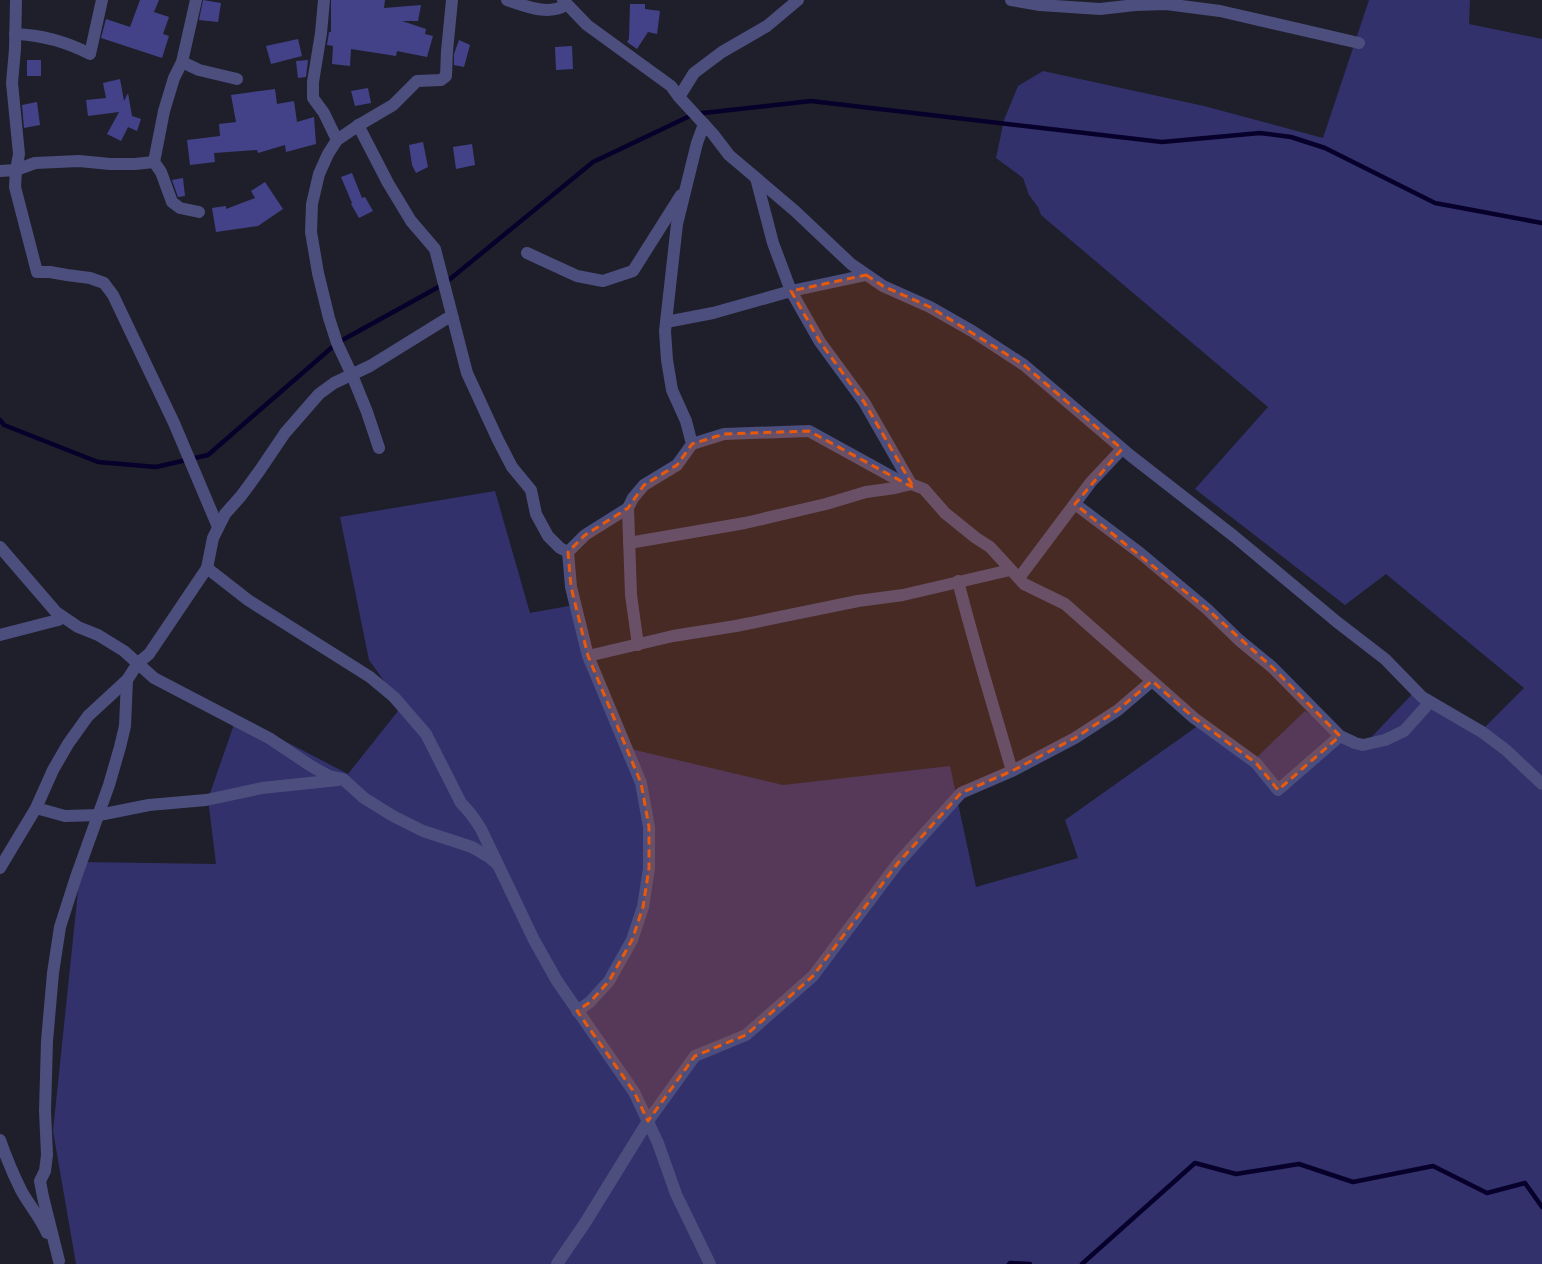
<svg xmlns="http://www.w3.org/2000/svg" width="1542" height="1264" font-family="'Fira Sans Condensed',sans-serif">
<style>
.green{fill:#32316c}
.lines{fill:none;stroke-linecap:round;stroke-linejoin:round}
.stream{stroke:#07002b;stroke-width:4.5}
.building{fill:#434288}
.minor{stroke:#4c4e7e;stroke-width:12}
.marked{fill:#e8590c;fill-opacity:0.2;stroke:#e8590c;stroke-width:3;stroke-dasharray:8 5;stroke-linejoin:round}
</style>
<rect width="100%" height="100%" fill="#1e1f2a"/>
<!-- green -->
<polygon class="green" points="1369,0 1470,0 1469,24 1542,39 1542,1264 76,1264 53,1131 81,862 216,864 208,799 237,716 348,774 402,706 369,660 340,517 495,491 530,613 574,605 631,749 783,785 950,766 976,887 1078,858 1065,820 1199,725 1255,759 1305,711 1364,745 1416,690 1481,731 1524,688 1386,574 1345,605 1195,489 1268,407 1041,215 1038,207 1029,195 1023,178 996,158 1004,120 1018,86 1043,71 1204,106 1323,138"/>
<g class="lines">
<!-- stream -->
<g class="stream">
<polyline points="0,420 4,425 98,462 156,467 208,455 337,343 444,284 593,162 694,114 811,101 1162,142 1260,133 1291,137 1325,148 1435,203 1542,223"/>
<polyline points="1009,1264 1010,1263 1030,1264"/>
<polyline points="1082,1264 1195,1163 1236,1174 1299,1164 1353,1182 1433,1166 1487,1193 1525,1183 1542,1207"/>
</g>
</g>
<!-- building -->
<g class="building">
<polygon points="140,0 159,0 154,12 169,17 163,34 169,36 162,58 101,38 106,19 130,27"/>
<polygon points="203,0 221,3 218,22 199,20"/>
<polygon points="331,0 385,0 384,8 421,5 418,21 402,21 426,29 425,34 433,36 427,57 397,51 396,56 351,49 350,66 332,64 333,46 327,45 329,32 331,32"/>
<polygon points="630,4 645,4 645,9 660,11 657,34 648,32 637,49 627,42 629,39"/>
<polygon points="298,39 302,56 271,64 266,46"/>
<polygon points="459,40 470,45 464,67 454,65 454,54"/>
<polygon points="572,46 573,69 556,70 555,47"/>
<rect x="27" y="60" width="14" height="16"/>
<polygon points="308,60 306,77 298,78 296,61"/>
<polygon points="120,79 124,101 128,93 132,116 141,119 137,131 128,127 121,141 107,134 119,112 88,116 86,100 106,98 103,83"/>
<polygon points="368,88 371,103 355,106 351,91"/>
<polygon points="275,89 277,104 294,101 297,122 314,117 316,144 286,152 285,145 258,153 257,150 214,153 215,162 190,165 187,140 220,136 219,124 236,122 231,95"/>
<polygon points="37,102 40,125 24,128 22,105"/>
<polygon points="423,142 428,167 416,173 412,165 409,145"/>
<polygon points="472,144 475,165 456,169 453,147"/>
<polygon points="352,173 362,198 365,197 373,211 359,218 351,204 352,203 341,177"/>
<polygon points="183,178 185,196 178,197 172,180"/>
<polygon points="265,182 283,209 258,226 216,232 212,208 226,206 226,209 255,198 251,191"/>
</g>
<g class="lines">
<!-- minor -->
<g class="minor">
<polyline points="16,0 15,49 12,83 19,154 16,170 15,187 37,272 50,272 67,275 90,278 104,283 113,295 174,423 218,527"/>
<polyline points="324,0 321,33 313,82 313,98 324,113 337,140"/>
<path d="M507,0C526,6 547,16 566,5"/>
<polyline points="563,0 587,25 671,86 679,97 713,134 729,155 795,211 851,264 883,286 930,307 972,331 1024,365 1131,456 1235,537 1337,622 1385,659 1422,697 1482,732 1506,750 1542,784"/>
<polyline points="1011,0 1040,5 1100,9 1135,5 1166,4 1220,11 1359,43"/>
<path d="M15,34C42,35 67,42 90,54L102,0"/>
<polyline points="182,62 199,70 237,79"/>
<polyline points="679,97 694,73 722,52 767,26 798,0"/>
<polyline points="358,125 388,183 411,221 435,249 467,373 498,440 512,467 531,490 536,514 548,536 560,548 568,552"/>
<polyline points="154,162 161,172 172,202 180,208 199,212"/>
<polyline points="0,171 16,170 35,163 79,161 110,164 135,164 154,162 164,111 174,78 182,62 196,0"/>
<polyline points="756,178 773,243 791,291 820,342 864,402 911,484 924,489 945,513 976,538 990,547 1024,584 1065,604 1194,718 1256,763 1278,790 1340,736"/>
<polyline points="527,253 577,276 603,281 633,271 681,195"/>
<polyline points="666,322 713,313 791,291 866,275"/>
<polyline points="692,444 724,434 809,431 907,485"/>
<polyline points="379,448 367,412 352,375 337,343 329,318 318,273 311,232 312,204 319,174 328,154 337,140 359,125 393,105 417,81 441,80 446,76 447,51 452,0"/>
<polyline points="1075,504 1140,553 1207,609 1239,640 1272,667 1340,736 1355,743 1363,745 1385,740 1404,731 1430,702"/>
<polyline points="629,543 745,523 826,504 866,492 895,488 911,484"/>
<polyline points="0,547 56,612 78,627 98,635 124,651 154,678 269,738 311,766 329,776 343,779 364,798 393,816 423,831 472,847 489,857 497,864"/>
<polyline points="568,552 571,587 588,656 641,783 649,827 649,868 643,907 632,940 609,981 590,1002 577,1011"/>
<polyline points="568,552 585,535 628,508"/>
<path d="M207,568L248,600L370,677L394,697L426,734L461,803C469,811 475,819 481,829L534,940L557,981L634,1092L658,1143L676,1194L710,1264"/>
<polyline points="1019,578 1091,482 1122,449"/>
<path d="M958,581C974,645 994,708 1012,771"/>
<polyline points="0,635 58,620 63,617"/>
<polyline points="638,645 631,595 628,508 633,498 644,485 677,465 692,444 686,421 672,390 667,360 665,331 677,224 697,143 704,124"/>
<polyline points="588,656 673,636 736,626 858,601 903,595 1010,570"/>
<polyline points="36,808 65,816 99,815 149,805 206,800 262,788 338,780"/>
<polyline points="0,868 36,808 53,770 68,744 88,716 127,680 138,663 149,654 207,568 213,538 225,514 241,496 260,470 285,433 319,394 334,383 370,366 446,319 453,318"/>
<path d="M0,1140C6,1157 13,1174 21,1190C29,1205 40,1217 47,1233"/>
<polyline points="59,1261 43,1197 40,1181 45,1171 47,1155 45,1111 47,1041 53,973 60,927 76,877 109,785 120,747 125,726 127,680"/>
<polyline points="557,1264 585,1223 648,1121 695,1056 746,1035 813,976 898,863 961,793 1012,771 1075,738 1118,710 1152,681"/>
</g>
</g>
<!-- marked area -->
<path class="marked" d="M866,275L883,286L930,307L1024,365L1122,449L1075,504L1207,609L1272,667L1340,736L1278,790L1256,763L1194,718L1152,681L1118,710L1075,738L1012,771L961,793L898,863L813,976L746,1035L695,1056L648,1121L634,1092L577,1011L590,1002L609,981L632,940L643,907L649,868V827L641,783L588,656L571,587L568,552L585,535L628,508L644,485L677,465L692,444L724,434L809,431L914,488L864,402L820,342L791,291Z"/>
</svg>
